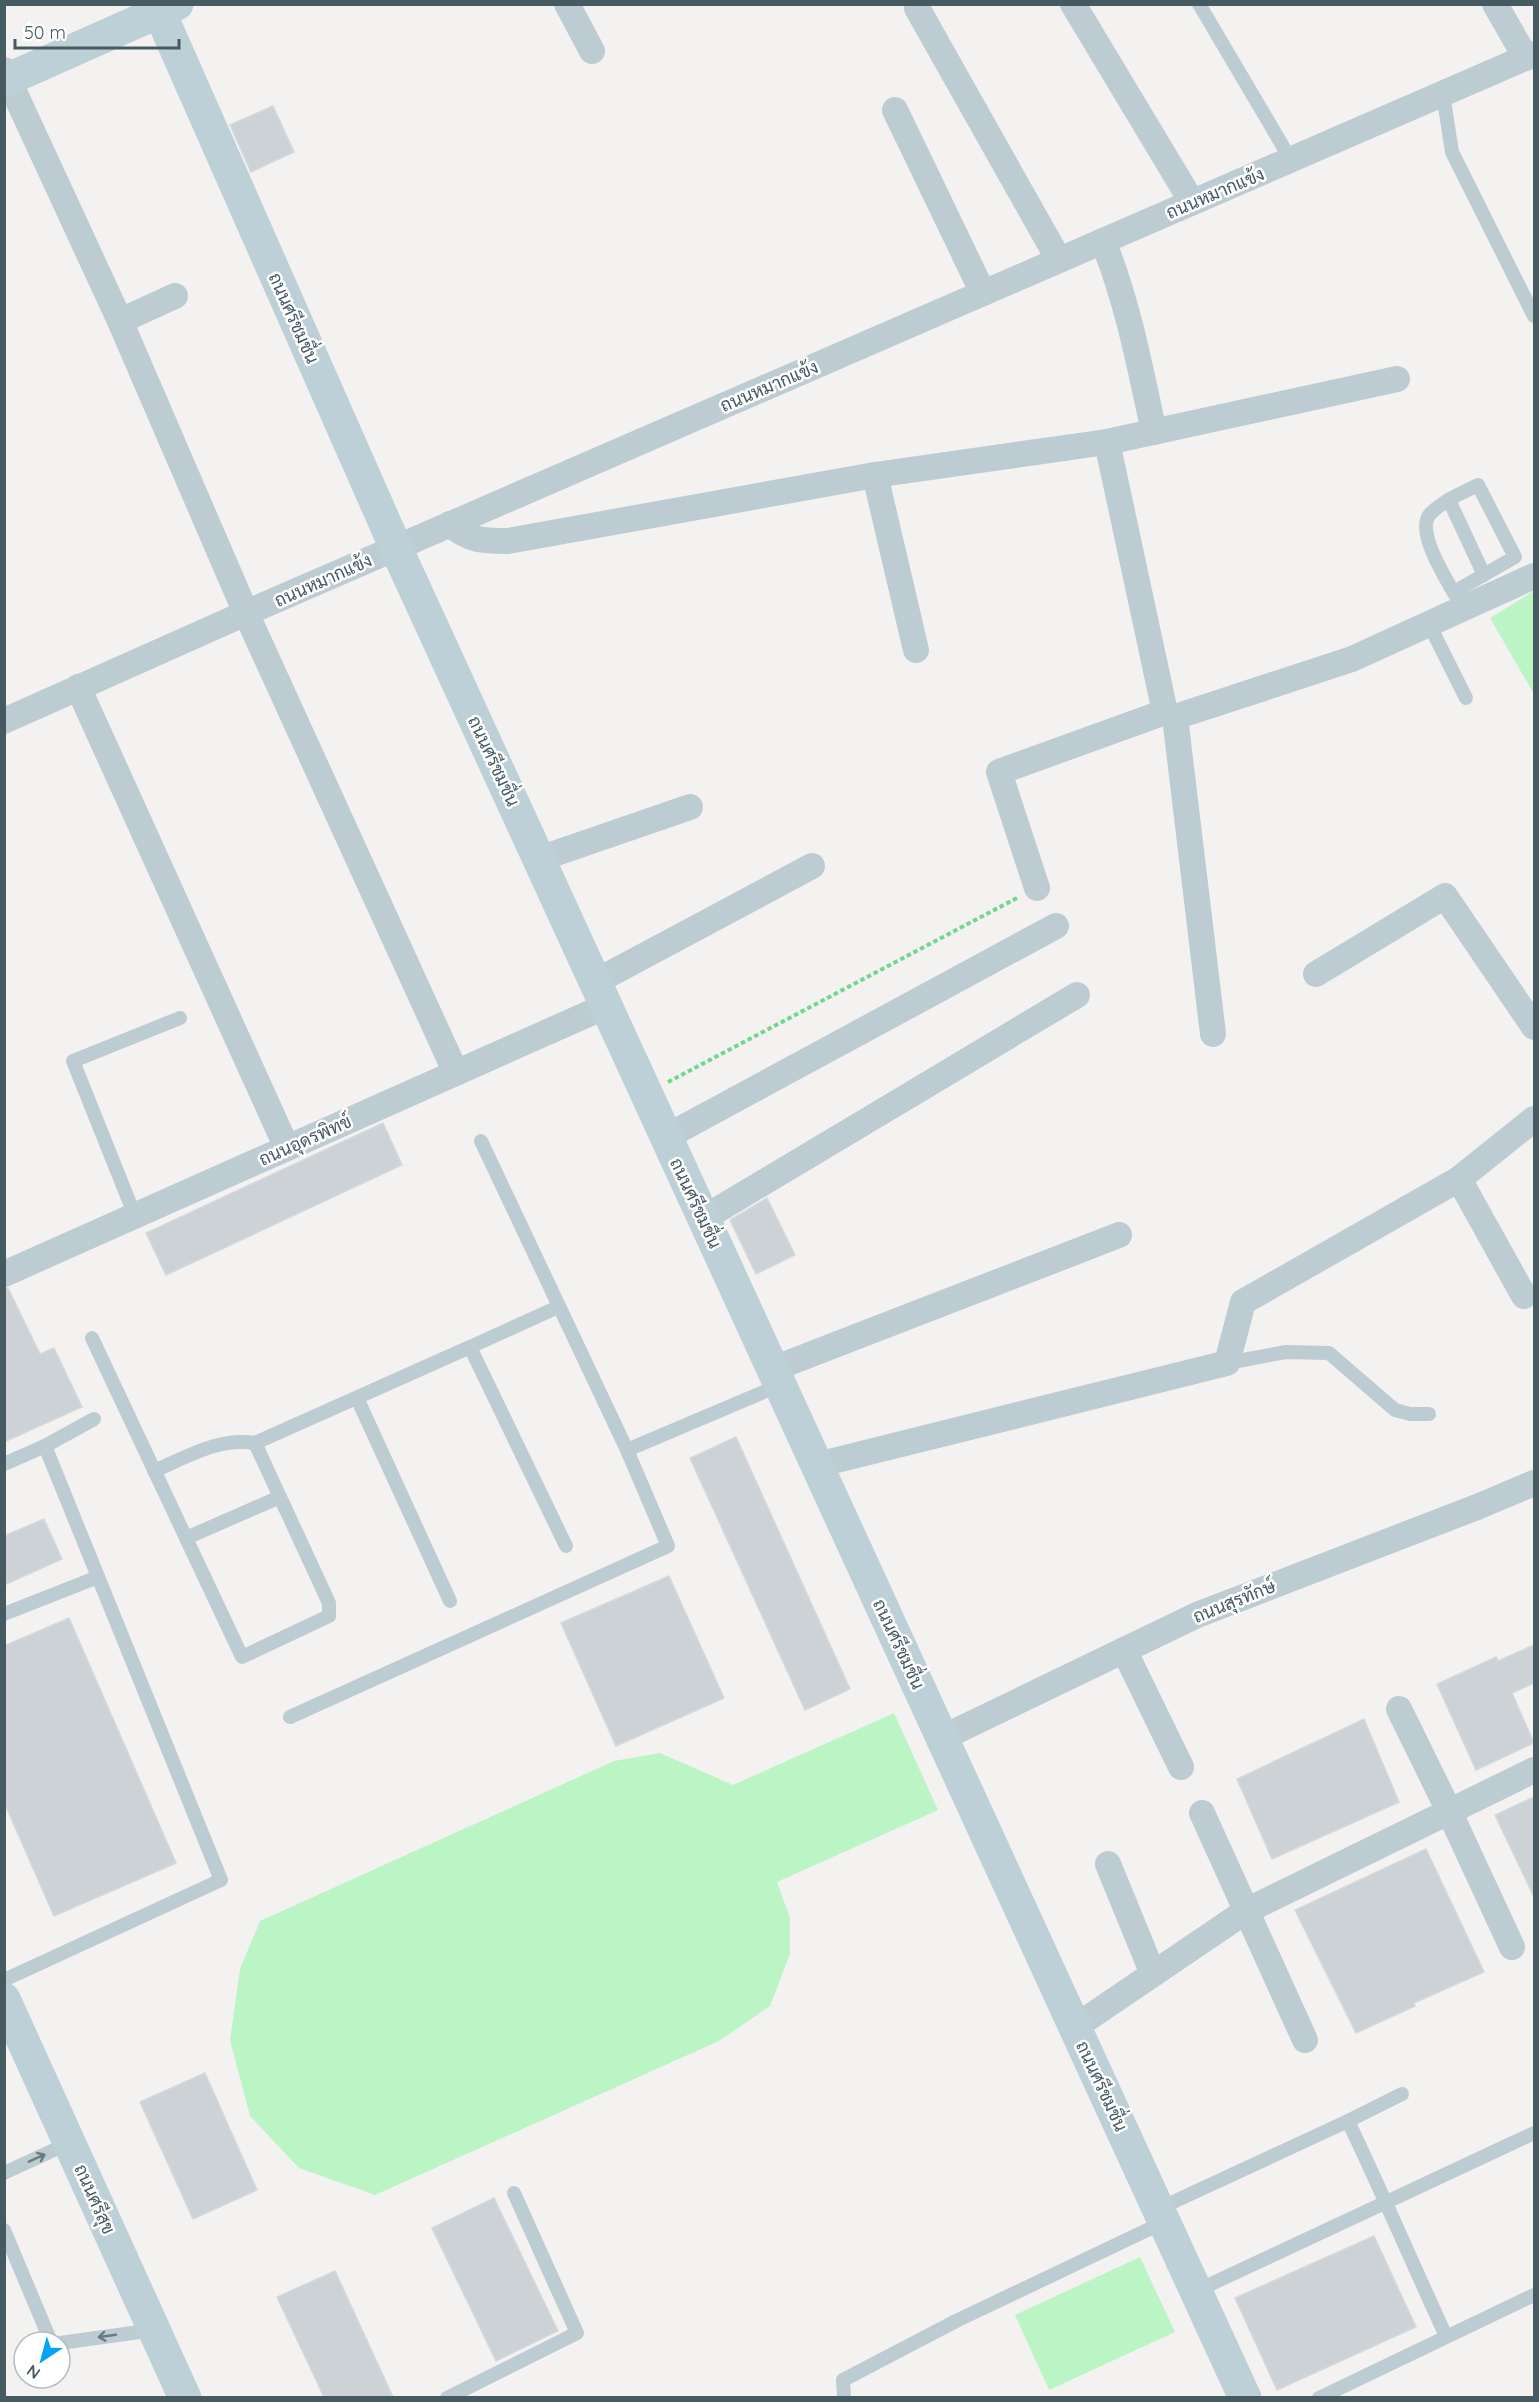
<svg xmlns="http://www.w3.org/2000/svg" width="1539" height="2402" font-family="Quicksand,Sarabun,sans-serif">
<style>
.green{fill:#bbf5c6}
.building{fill:#ccd2d6;stroke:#d4d9dd;stroke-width:1.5}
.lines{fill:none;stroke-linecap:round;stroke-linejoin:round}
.path{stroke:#6fd88e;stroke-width:4;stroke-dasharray:4.5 3;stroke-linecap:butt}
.lane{stroke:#bdccd2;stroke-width:14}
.street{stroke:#bdccd2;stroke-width:26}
.secondary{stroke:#bdcfd7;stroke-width:33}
.oneway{stroke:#6a7c83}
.labels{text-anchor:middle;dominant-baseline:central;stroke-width:5;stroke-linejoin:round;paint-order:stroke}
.street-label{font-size:18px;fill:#465a61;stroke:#fff}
</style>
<rect width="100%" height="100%" fill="#f4f1f1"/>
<!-- green -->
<g class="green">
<polygon points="1534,591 1534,694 1490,618"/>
<polygon points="894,1713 938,1810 777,1882 790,1918 790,1954 770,2006 719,2041 375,2195 299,2168 250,2116 230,2040 240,1969 260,1921 614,1761 660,1753 733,1785"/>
<polygon points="1140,2257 1175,2332 1049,2390 1015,2315"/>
</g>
<!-- building -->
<g class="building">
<polygon points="273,106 294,152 251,172 230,125"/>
<polygon points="383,1123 402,1165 166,1275 146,1233"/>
<polygon points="767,1198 795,1255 756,1274 730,1220"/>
<polygon points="8,1288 40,1354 54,1348 82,1407 4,1442 4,1289"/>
<polygon points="736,1437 850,1689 805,1710 690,1458"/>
<polygon points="44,1519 62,1559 4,1585 4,1536"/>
<polygon points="669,1576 724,1698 616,1746 561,1623"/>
<polygon points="69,1618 176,1863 54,1916 4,1802 4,1646"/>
<polygon points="1534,1645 1534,1683 1512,1693 1534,1743 1476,1770 1437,1684 1496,1657 1498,1661"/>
<polygon points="1364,1719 1399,1802 1272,1859 1237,1779"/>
<polygon points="1534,1797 1534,1897 1495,1815"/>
<polygon points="1426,1849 1484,1972 1414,2003 1415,2006 1356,2033 1295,1910"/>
<polygon points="205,2073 257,2190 193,2219 140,2102"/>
<polygon points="494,2198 558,2331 496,2361 432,2228"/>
<polygon points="1374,2236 1416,2327 1277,2390 1235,2298"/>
<polygon points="335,2271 393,2397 324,2397 277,2297"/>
</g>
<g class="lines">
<!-- path -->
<polyline class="path" points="668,1082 1017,898"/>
<!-- lane -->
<g class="lane">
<polyline points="1199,4 1291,160"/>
<polyline points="1443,94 1452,152 1534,316"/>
<polyline points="1449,500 1484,575"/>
<path d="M1454,592L1515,557L1478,485C1462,493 1444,500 1431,513C1412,531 1453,589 1463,609"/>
<polyline points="1429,624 1466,698"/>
<polyline points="135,1216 73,1061 180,1018"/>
<polyline points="558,1307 470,1347 566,1546"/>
<polyline points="92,1338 242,1657 329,1616 329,1603 255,1443"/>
<polyline points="1227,1363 1286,1352 1329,1353 1395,1410 1410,1414 1429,1414"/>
<polyline points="357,1398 450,1601"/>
<polyline points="45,1446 94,1419"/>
<polyline points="627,1450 780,1385"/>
<polyline points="4,1464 45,1446 221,1880 4,1980"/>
<path d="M154,1471C187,1457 219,1437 255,1443L470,1347"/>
<polyline points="186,1538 280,1497"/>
<polyline points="4,1614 98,1577"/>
<polyline points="290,1717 668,1546 627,1450 481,1141"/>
<polyline points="1348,2121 1402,2094"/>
<polyline points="4,2173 69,2143"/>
<path d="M1158,2209L1348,2121C1382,2192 1413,2265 1446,2336"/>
<polyline points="4,2230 51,2342"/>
<polyline points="1196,2291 1534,2133"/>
<polyline points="60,2343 154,2330"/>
<polyline points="447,2398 577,2333 514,2193"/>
<polyline points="844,2398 843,2380 958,2320 1164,2222"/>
<polyline points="1319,2398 1534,2295"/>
</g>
<!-- street -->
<g class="street">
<polyline points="567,4 592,51"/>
<polyline points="1073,4 1192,202"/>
<polyline points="1495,4 1526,58"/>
<polyline points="917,8 1059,260"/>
<polyline points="4,70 120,321 246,613 456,1073"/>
<polyline points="895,110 983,293"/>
<path d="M1103,241C1128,303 1140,367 1154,432"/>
<polyline points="120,321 175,296"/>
<polyline points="1107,442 1165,712 1175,717 1352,659 1534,576"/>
<polyline points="875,475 916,650"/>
<path d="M450,524C470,541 483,541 508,541L875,475L1107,442L1397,379"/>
<polyline points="78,687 287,1148"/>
<polyline points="1175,717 1213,1034"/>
<polyline points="4,721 246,613 1534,54"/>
<polyline points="539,859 690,807"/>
<polyline points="1037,888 999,772 1165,712"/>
<polyline points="1316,974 1445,896 1534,1027"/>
<polyline points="595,982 812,866"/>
<polyline points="666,1137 1056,926"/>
<polyline points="1459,1179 1524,1296"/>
<polyline points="704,1218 1077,995"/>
<polyline points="4,1274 606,1006"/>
<polyline points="773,1369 1119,1235"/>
<polyline points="817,1465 1227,1363 1243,1302 1459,1179 1534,1119"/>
<polyline points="1124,1650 1181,1767"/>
<polyline points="1399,1709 1449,1811 1512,1947"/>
<polyline points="942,1738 1197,1615 1477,1507 1534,1483"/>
<polyline points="1202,1813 1305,2040"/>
<polyline points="1108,1864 1153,1974"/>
<polyline points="1075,2027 1246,1911 1534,1770"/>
</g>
<!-- secondary -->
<g class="secondary">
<polyline points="156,4 396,548 1245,2398"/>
<polyline points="4,81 177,4"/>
<polyline points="4,1999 185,2398"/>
</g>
</g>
<!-- one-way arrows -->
<defs><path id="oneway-shaft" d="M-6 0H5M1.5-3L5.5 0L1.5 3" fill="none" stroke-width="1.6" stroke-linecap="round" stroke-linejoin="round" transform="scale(1.5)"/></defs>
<g class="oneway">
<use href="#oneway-shaft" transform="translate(37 2158) rotate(-24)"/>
<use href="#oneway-shaft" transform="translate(107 2336) rotate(172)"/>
</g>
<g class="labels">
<!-- street labels -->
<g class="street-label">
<text transform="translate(1215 193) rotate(-23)">ถนนหมากแข้ง</text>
<text transform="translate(294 318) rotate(66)">ถนนศรีชมชื่น</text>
<text transform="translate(769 386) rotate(-23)">ถนนหมากแข้ง</text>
<text transform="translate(323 580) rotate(-24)">ถนนหมากแข้ง</text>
<text transform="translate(494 761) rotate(65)">ถนนศรีชมชื่น</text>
<text transform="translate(305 1140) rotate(-24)">ถนนอุดรพิทข์</text>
<text transform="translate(696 1203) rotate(65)">ถนนศรีชมชื่น</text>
<text transform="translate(1234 1601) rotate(-22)">ถนนสุรทักษ์</text>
<text transform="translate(899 1644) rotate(65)">ถนนศรีชมชื่น</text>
<text transform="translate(1102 2086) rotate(65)">ถนนศรีชมชื่น</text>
<text transform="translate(95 2199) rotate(66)">ถนนศรีสุข</text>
</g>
</g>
<!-- border -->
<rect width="1539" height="2402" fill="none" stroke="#465a61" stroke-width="12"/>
<!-- north arrow -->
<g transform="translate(42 2360) rotate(216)"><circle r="28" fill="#ffffff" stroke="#b5bdc0" stroke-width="1.5"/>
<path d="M0-4.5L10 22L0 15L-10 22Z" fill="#03a3fb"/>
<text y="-9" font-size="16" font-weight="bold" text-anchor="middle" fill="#465a61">N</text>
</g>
<!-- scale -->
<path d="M15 39v9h164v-9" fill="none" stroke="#465a61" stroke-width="3"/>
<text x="24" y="39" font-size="18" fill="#465a61" stroke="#ffffff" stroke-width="4.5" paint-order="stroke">50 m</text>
</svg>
